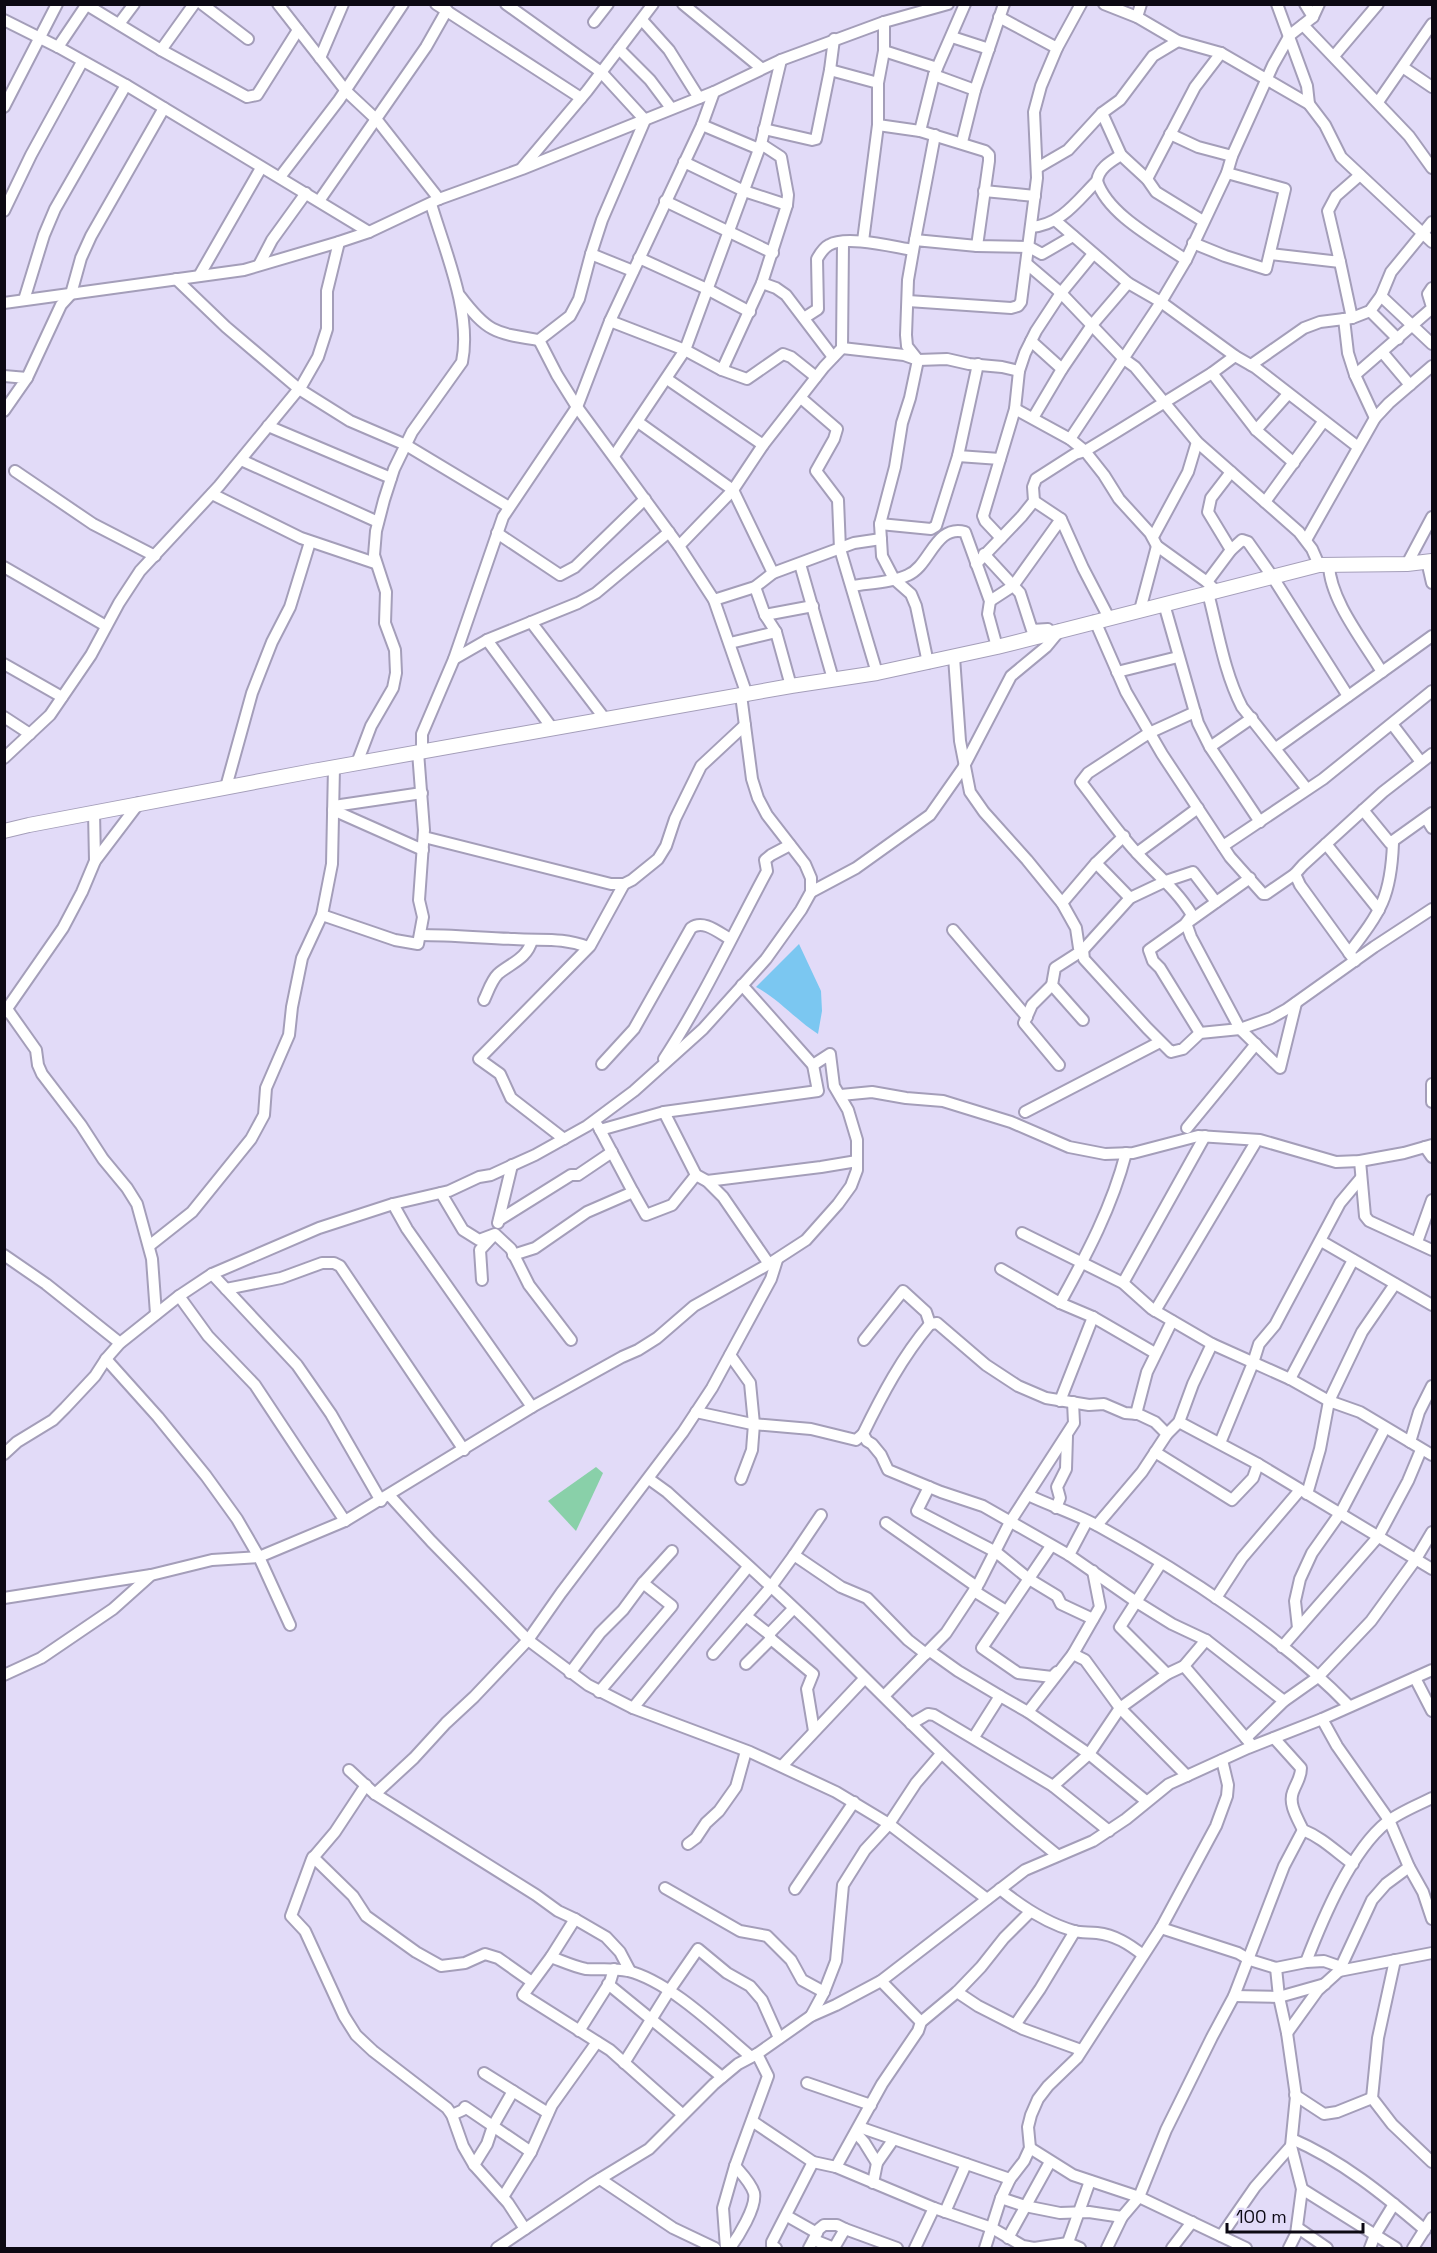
<svg xmlns="http://www.w3.org/2000/svg" width="1437" height="2253" font-family="'Space Grotesk',sans-serif">
<style>
.green{fill:#89d0a9}
.water{fill:#7bc7f1}
.lines{fill:none;stroke-linecap:round;stroke-linejoin:round}
.minor-casing{stroke:#a49eb9;stroke-width:14}
.tertiary-casing{stroke:#a49eb9;stroke-width:16}
.minor{stroke:#fff;stroke-width:10}
.tertiary{stroke:#fff;stroke-width:14}
</style>
<rect width="100%" height="100%" fill="#e2dbf8"/>
<!-- green -->
<polygon class="green" points="596,1467 603,1473 576,1531 548,1501"/>
<!-- water -->
<path class="water" d="M799,944L821,991L822,1011L818,1034C796,1020 779,999 756,987Z"/>
<g class="lines">
<defs>
<g id="minor">
<polyline points="202,4 248,39"/>
<polyline points="278,4 346,91 377,120 439,199"/>
<polyline points="436,4 581,98"/>
<polyline points="683,4 761,68"/>
<polyline points="1104,4 1137,17 1178,41 1221,53 1309,104 1325,125 1341,157 1432,242"/>
<polyline points="1277,4 1307,86 1309,104"/>
<polyline points="1305,4 1313,17"/>
<polyline points="87,5 161,50 247,97 257,95 298,30"/>
<polyline points="999,17 1057,48"/>
<polyline points="1137,17 1141,4"/>
<polyline points="4,20 58,47 126,85 369,232"/>
<polyline points="642,20 669,50 699,98"/>
<polyline points="594,22 608,4"/>
<polyline points="119,24 134,4"/>
<polyline points="1303,25 1409,136 1432,168"/>
<polyline points="952,37 989,49"/>
<polyline points="58,47 87,4"/>
<polyline points="619,49 650,80 671,108"/>
<polyline points="161,50 194,4"/>
<polyline points="884,51 937,68"/>
<polyline points="1334,56 1378,4"/>
<polyline points="320,58 343,4"/>
<polyline points="1404,68 1432,87"/>
<polyline points="830,70 878,83"/>
<polyline points="934,75 975,90"/>
<polyline points="1378,102 1432,24"/>
<polyline points="4,107 57,4"/>
<polyline points="1102,113 1121,155 1147,179 1156,192 1203,221"/>
<polyline points="702,125 759,149"/>
<polyline points="878,125 920,131 985,151 989,155 989,161 977,246"/>
<polyline points="764,129 812,140 816,139 830,70 834,39"/>
<polyline points="920,131 934,75 965,4"/>
<polyline points="1170,134 1198,147 1232,156"/>
<polyline points="962,142 975,90 1004,4"/>
<polyline points="684,162 744,191 787,205"/>
<polyline points="522,168 587,91 653,4"/>
<polyline points="1037,168 1068,150 1102,113 1120,100 1153,56 1178,41"/>
<polyline points="280,177 339,100 403,4"/>
<polyline points="1147,179 1195,87 1221,53"/>
<path d="M1097,181C1108,215 1157,240 1186,260"/>
<polyline points="984,191 1035,196"/>
<polyline points="319,201 426,47 447,10"/>
<polyline points="665,201 773,253"/>
<polyline points="4,211 31,155 82,62"/>
<polyline points="1056,221 1128,283 1161,302 1235,356 1256,368 1358,447"/>
<path d="M1031,227C1061,225 1077,201 1097,181C1099,168 1110,162 1121,155"/>
<polyline points="915,240 935,135"/>
<polyline points="863,241 878,125 878,83 884,51 884,22"/>
<polyline points="1193,243 1225,256 1266,269 1285,189 1227,173"/>
<polyline points="591,254 633,271"/>
<polyline points="1270,254 1340,262 1328,211 1336,196 1360,175"/>
<polyline points="639,258 707,289 750,312"/>
<polyline points="1340,262 1352,318"/>
<polyline points="1027,264 1061,293 1124,359 1135,367 1197,442 1299,532 1312,549 1319,565"/>
<polyline points="259,265 272,240 306,193"/>
<polyline points="199,276 261,168"/>
<polyline points="176,279 226,327 299,389 350,421 406,445 509,507"/>
<polyline points="762,283 776,288 786,295 833,357"/>
<path d="M460,296C488,333 495,333 539,340L570,316L579,299L591,254L602,220L645,120L601,72L506,4"/>
<polyline points="1381,296 1432,344"/>
<polyline points="24,300 44,235 55,209 126,85"/>
<polyline points="908,301 1011,308 1018,306 1021,302 1037,178 1034,112 1041,86 1057,48 1081,4"/>
<polyline points="4,303 244,270 339,242 369,232 439,199 522,169 714,92 781,60 884,22 948,4"/>
<polyline points="1370,311 1398,339"/>
<path d="M804,318L818,309L817,259C820,254 823,248 829,245C847,235 893,247 913,250"/>
<polyline points="1344,319 1348,353 1355,375 1375,418"/>
<polyline points="610,321 685,350 722,370 747,379 783,354 791,357 816,377"/>
<polyline points="539,340 557,375 577,407 679,546 714,600 747,695"/>
<polyline points="1031,341 1062,369"/>
<polyline points="842,348 904,355 918,360 947,359 969,364 1002,367 1019,371"/>
<polyline points="1383,353 1410,385"/>
<polyline points="1251,365 1304,328 1320,322 1352,318 1370,311 1381,296 1391,272 1432,222"/>
<polyline points="722,370 762,283 787,205 788,195 781,157 761,144"/>
<polyline points="1212,373 1256,430 1294,463"/>
<polyline points="1355,375 1431,309 1432,307 1428,294 1432,288"/>
<polyline points="4,376 27,378 4,411"/>
<polyline points="27,378 61,305 71,294 81,258 91,236 164,108"/>
<polyline points="667,379 763,445"/>
<polyline points="801,398 837,429 834,439 816,471 838,500 840,549 877,673"/>
<polyline points="1015,409 1070,439 1085,451 1104,475 1119,499 1150,533 1157,546 1207,582 1216,591"/>
<polyline points="1033,418 1062,369 1092,325 1128,283"/>
<polyline points="638,422 733,490 773,573"/>
<polyline points="268,426 391,478"/>
<polyline points="1256,430 1288,394"/>
<polyline points="1070,439 1161,302 1186,260 1227,173 1232,156 1273,65 1290,35 1313,17 1319,4"/>
<polyline points="614,456 685,350 761,144 781,60"/>
<polyline points="958,456 1000,459"/>
<polyline points="241,460 378,522"/>
<polyline points="15,471 93,524 155,556"/>
<polyline points="1231,472 1211,498 1208,512 1231,550"/>
<polyline points="212,494 301,538 375,563"/>
<polyline points="1034,501 1061,519 1083,568 1109,618"/>
<polyline points="1265,502 1323,422"/>
<polyline points="880,524 931,529 936,526 958,456 978,364"/>
<polyline points="497,533 560,575 575,567 645,499"/>
<polyline points="1153,537 1188,472 1197,442"/>
<polyline points="1001,538 985,521 983,516 1015,409 1019,371 1025,353 1036,331 1061,293 1093,254"/>
<polyline points="1306,540 1375,418 1389,403 1432,366"/>
<polyline points="679,546 733,490 763,445 824,367 842,348 843,243"/>
<polyline points="984,554 1020,593 1032,630 1048,629"/>
<polyline points="1427,561 1432,583"/>
<polyline points="800,564 833,679"/>
<polyline points="976,564 1022,516 1034,501 1033,487 1036,479 1075,454 1085,451 1118,431 1212,373 1235,356"/>
<polyline points="1407,564 1432,517"/>
<path d="M1329,565C1330,600 1364,642 1382,672"/>
<polyline points="4,567 106,626"/>
<polyline points="1207,582 1231,550 1242,540 1248,542 1272,576 1348,696"/>
<path d="M852,586C869,583 891,583 908,575C930,566 935,524 965,532L990,601L988,614L997,647"/>
<polyline points="755,587 765,615 776,632 791,686"/>
<path d="M1208,593C1218,631 1224,672 1242,707L1307,789"/>
<polyline points="714,600 755,587 773,573 854,543 881,539"/>
<polyline points="990,601 1013,586 1061,519"/>
<polyline points="1164,604 1198,723 1210,747 1260,822"/>
<polyline points="1140,610 1157,546"/>
<polyline points="765,615 813,606"/>
<polyline points="1095,621 1126,692 1162,754 1230,857 1263,894 1266,894 1295,874"/>
<polyline points="531,622 605,719"/>
<polyline points="487,640 552,728"/>
<polyline points="730,643 776,632"/>
<polyline points="954,657 960,741 970,792 984,812 1027,860 1062,903 1076,928 1079,948 1083,950 1084,959 1147,1028 1171,1052 1183,1049 1200,1033 1240,1029 1271,1018 1287,1009 1374,947 1432,909"/>
<polyline points="454,659 487,640 578,603 596,593 669,532"/>
<polyline points="928,663 916,606 911,594 894,579 882,556 880,524 895,467 902,423 910,398 918,360 907,346 906,335 908,280 915,240 977,246 1029,247 1042,254 1073,236"/>
<polyline points="4,664 62,697"/>
<polyline points="1117,672 1178,657"/>
<path d="M1195,712L1149,733L1088,773L1081,782C1099,805 1116,830 1136,852C1155,873 1177,890 1192,915L1186,923L1191,937L1240,1029L1280,1068L1296,1003"/>
<polyline points="4,717 30,734"/>
<polyline points="1392,724 1421,762"/>
<polyline points="1210,747 1252,718"/>
<polyline points="1276,748 1432,636"/>
<polyline points="422,751 422,734 454,659 503,517 577,407 610,321 702,125 714,92"/>
<polyline points="4,758 50,715 91,655 119,603 140,571 219,486 302,385 318,357 327,329 327,291 339,242"/>
<path d="M357,763L371,726L393,688L396,673L395,650L385,623L386,592L374,555L376,531L384,500L394,469L412,432L462,362C472,313 445,251 431,204"/>
<polyline points="226,787 252,693 272,642 290,607 310,542"/>
<polyline points="334,806 422,793"/>
<polyline points="333,810 423,850"/>
<polyline points="1363,810 1390,843 1432,813"/>
<polyline points="94,812 95,861"/>
<polyline points="1426,818 1432,828"/>
<polyline points="424,837 611,884 624,884 632,880 658,859 666,846 675,819 701,766 745,725"/>
<polyline points="1326,844 1379,910"/>
<polyline points="1223,846 1323,779 1432,691"/>
<polyline points="1137,853 1198,808"/>
<polyline points="1096,863 1130,898"/>
<polyline points="811,892 856,868 930,815 963,768 1011,676 1046,647 1060,630"/>
<polyline points="1062,903 1096,863 1124,836"/>
<polyline points="322,915 395,940 418,944 423,917 419,900 424,830 418,752"/>
<polyline points="953,930 1027,1017"/>
<path d="M420,935C452,935 483,938 514,939C542,941 561,937 588,947"/>
<path d="M1349,953C1381,911 1391,897 1393,843"/>
<polyline points="1355,961 1300,885 1295,874 1303,865 1383,792 1432,754"/>
<polyline points="1052,985 1032,1005 1024,1023 1059,1065"/>
<path d="M484,1000C488,992 491,981 498,974C511,963 527,959 532,940"/>
<polyline points="7,1009 36,1050 38,1065 42,1074 81,1125 103,1159 127,1188 137,1204 152,1259 156,1314"/>
<polyline points="4,1013 63,928 82,892 95,861 139,803"/>
<polyline points="1083,1020 1052,985 1055,968 1083,950 1130,898 1166,881 1193,872 1216,902"/>
<polyline points="1200,1033 1160,968 1153,961 1149,950 1250,878"/>
<path d="M664,1059C703,999 733,934 767,871L765,860L771,855L790,845"/>
<path d="M602,1064L634,1029L691,928C703,919 718,932 730,939"/>
<polyline points="1432,1084 1432,1102"/>
<polyline points="841,1095 872,1092 906,1098 943,1101 1011,1122 1069,1147 1105,1154 1133,1153 1198,1136 1260,1140 1336,1162 1360,1161 1404,1153 1432,1145"/>
<polyline points="664,1112 818,1091 813,1065"/>
<polyline points="1025,1112 1160,1042"/>
<polyline points="1187,1128 1256,1044"/>
<polyline points="600,1130 664,1112 696,1175 707,1181 723,1197 769,1264"/>
<polyline points="564,1139 511,1098 500,1074 479,1059 590,946 624,884"/>
<polyline points="1425,1147 1432,1157"/>
<polyline points="1360,1161 1365,1216 1369,1221 1432,1250"/>
<polyline points="707,1181 821,1167 857,1161"/>
<polyline points="633,1192 646,1215 672,1205 696,1175"/>
<polyline points="441,1193 463,1230 479,1240 495,1234 511,1249 529,1285 571,1340"/>
<polyline points="393,1204 407,1229 532,1407"/>
<polyline points="499,1220 571,1175 578,1175 612,1152"/>
<polyline points="498,1223 512,1165"/>
<polyline points="1022,1233 1123,1283 1152,1309 1212,1344 1290,1379 1329,1401 1360,1412 1432,1455"/>
<polyline points="1321,1241 1432,1305"/>
<polyline points="1417,1242 1432,1200"/>
<polyline points="149,1246 192,1212 251,1139 264,1115 266,1088 289,1035 292,1007 302,958 322,915 332,864 334,767"/>
<polyline points="4,1255 46,1284 120,1343"/>
<polyline points="513,1255 535,1248 587,1212 633,1192 598,1126"/>
<polyline points="1001,1269 1060,1303 1093,1317 1155,1353"/>
<polyline points="212,1274 297,1365 331,1414 381,1501"/>
<polyline points="482,1280 480,1250 492,1237"/>
<polyline points="1123,1283 1205,1136"/>
<polyline points="226,1289 281,1278 322,1263 334,1263 340,1266 464,1450"/>
<polyline points="179,1296 208,1336 255,1385 345,1521"/>
<path d="M1060,1303C1087,1254 1112,1207 1126,1153"/>
<polyline points="1155,1311 1257,1140"/>
<path d="M930,1324C902,1357 882,1395 863,1434L867,1441L872,1444L881,1455L888,1470L941,1492L983,1506L1069,1555L1135,1601L1172,1624L1206,1640L1284,1701"/>
<polyline points="864,1340 903,1291 926,1312 930,1324 937,1323 986,1365 1018,1386 1046,1398 1089,1405 1104,1404 1125,1413 1138,1414 1155,1422 1167,1434"/>
<polyline points="730,1355 750,1383 754,1424 752,1450 741,1479"/>
<polyline points="106,1359 158,1417 206,1476 237,1519 259,1557 290,1625"/>
<polyline points="1290,1379 1353,1260"/>
<polyline points="1060,1401 1093,1317"/>
<polyline points="696,1412 752,1424 811,1429 856,1440 863,1434"/>
<polyline points="1136,1414 1147,1372 1172,1321"/>
<polyline points="1179,1422 1258,1464 1432,1569"/>
<polyline points="1410,1442 1419,1412 1432,1386"/>
<polyline points="1220,1443 1253,1363 1259,1344 1275,1325 1284,1308 1340,1203 1361,1178"/>
<polyline points="1155,1452 1232,1500 1253,1478 1258,1464"/>
<polyline points="4,1454 17,1442 53,1420 65,1408 95,1376 106,1359 120,1343 179,1296 212,1274 319,1228 393,1204 449,1191 479,1177 491,1175 535,1155 587,1126 634,1091 703,1029 766,959 801,910 811,892 811,878 805,864 767,815 758,798 752,779 741,695"/>
<path d="M649,1479L667,1492C717,1538 769,1583 818,1631C895,1708 972,1787 1057,1855"/>
<polyline points="929,1487 917,1511 996,1552 1029,1579 1057,1596 1061,1604 1093,1619"/>
<polyline points="1307,1494 1320,1449 1329,1401 1362,1332 1395,1284"/>
<path d="M1028,1495C1051,1506 1077,1514 1100,1527C1184,1573 1282,1637 1349,1706"/>
<polyline points="390,1496 431,1541 528,1640 588,1685 633,1708 750,1752 836,1792 889,1824 987,1899"/>
<polyline points="1056,1508 1060,1498 1057,1487 1066,1469 1067,1436"/>
<polyline points="886,1523 977,1587"/>
<polyline points="1097,1525 1142,1472 1167,1434 1179,1422 1193,1384 1212,1344"/>
<polyline points="1051,1546 982,1648 1018,1673 1052,1677 1057,1672"/>
<polyline points="794,1555 821,1515"/>
<polyline points="1069,1555 1087,1521"/>
<polyline points="1161,1563 1120,1627 1167,1674"/>
<polyline points="974,1591 1006,1611"/>
<polyline points="4,1598 151,1575"/>
<polyline points="1216,1598 1242,1558 1300,1490"/>
<polyline points="746,1616 769,1634"/>
<polyline points="1298,1628 1295,1601 1300,1579 1312,1553 1341,1512 1385,1428"/>
<polyline points="771,1639 813,1674 807,1689 814,1731"/>
<polyline points="1282,1647 1378,1537 1408,1481 1421,1450"/>
<polyline points="930,1651 958,1671 1000,1696"/>
<polyline points="713,1654 770,1588 794,1555 841,1587 867,1598 908,1640 926,1654"/>
<polyline points="1073,1654 1085,1660 1120,1708 1187,1776"/>
<polyline points="746,1664 771,1639 769,1634 793,1609"/>
<polyline points="1184,1666 1250,1743"/>
<polyline points="570,1673 600,1633 623,1610 643,1583 672,1551"/>
<polyline points="4,1675 41,1658 113,1609 151,1575 212,1560 259,1557 345,1521 532,1407 622,1357 638,1350 657,1338 694,1306 769,1264 806,1240 838,1204 851,1186 857,1170 857,1140 848,1110 834,1086 830,1054 813,1065 742,985"/>
<polyline points="1415,1678 1432,1711"/>
<polyline points="599,1692 672,1606 643,1583"/>
<polyline points="884,1696 946,1633 979,1583 1010,1522 1074,1423 1073,1402"/>
<polyline points="633,1708 748,1567"/>
<polyline points="1028,1712 1089,1754 1146,1801"/>
<polyline points="1322,1719 1337,1746 1389,1820 1409,1867 1423,1892 1432,1919"/>
<polyline points="911,1724 928,1714 934,1715 1053,1786 1109,1831"/>
<polyline points="974,1737 1000,1696 1028,1712 1073,1654 1100,1607 1093,1571"/>
<polyline points="1246,1738 1284,1701 1318,1677 1371,1621 1416,1559 1432,1532"/>
<path d="M1274,1738L1301,1768C1301,1778 1296,1783 1293,1792C1288,1804 1298,1819 1303,1830C1323,1838 1336,1852 1353,1864"/>
<polyline points="782,1766 864,1679"/>
<polyline points="349,1770 375,1794 536,1895 558,1911 575,1919 606,1937 620,1952 630,1971"/>
<polyline points="366,1785 335,1832 312,1859 291,1916 305,1931 344,2016 356,2035 373,2051 447,2108 452,2115 463,2146 474,2165 508,2203 525,2229"/>
<polyline points="1053,1786 1089,1754 1120,1708 1167,1674 1184,1666 1206,1640"/>
<polyline points="375,1794 414,1758 446,1723 474,1697 528,1640 561,1593 683,1432 712,1388 738,1340 771,1279 777,1260"/>
<polyline points="688,1844 696,1838 706,1823 719,1811 736,1787 746,1751"/>
<polyline points="313,1857 353,1896 366,1916 416,1952 441,1966 465,1963 485,1954 498,1958 532,1982"/>
<polyline points="665,1888 740,1931 767,1936 791,1960 802,1980 824,1992"/>
<polyline points="795,1889 854,1802"/>
<path d="M1000,1889C1022,1907 1046,1923 1074,1931C1081,1933 1089,1932 1097,1933C1115,1935 1129,1944 1143,1955"/>
<polyline points="575,1919 551,1957 523,1995 610,2050 682,2114"/>
<polyline points="1161,1928 1238,1953 1250,1960 1276,1968 1306,1962 1324,1961 1341,1967"/>
<path d="M551,1957C562,1961 575,1967 586,1969C600,1970 614,1968 628,1971C669,1981 718,2029 750,2056"/>
<polyline points="1395,1960 1378,2038 1372,2098 1392,2124 1432,2162"/>
<path d="M1306,1962C1323,1918 1351,1851 1387,1822C1400,1812 1418,1805 1432,1798"/>
<polyline points="1276,1968 1279,1997 1287,2033 1296,2096 1291,2146 1302,2189 1296,2234 1289,2248"/>
<polyline points="1339,1971 1432,1953"/>
<polyline points="881,1981 921,2022"/>
<polyline points="608,1984 722,2077"/>
<polyline points="957,1992 978,2006 1023,2029 1081,2050"/>
<polyline points="1234,1996 1279,1997 1325,1984"/>
<polyline points="811,2016 824,1992 836,1961 843,1885 865,1850 889,1824 916,1783 941,1754"/>
<polyline points="1015,2025 1040,1989 1075,1931"/>
<polyline points="579,2031 610,1982 614,1969"/>
<polyline points="1287,2033 1318,1990 1339,1971 1372,1900 1386,1884 1409,1867"/>
<polyline points="624,2063 669,1991 698,1949 727,1973 750,1986 762,2000 779,2038"/>
<polyline points="484,2073 548,2113"/>
<polyline points="807,2083 871,2105"/>
<polyline points="1295,2095 1324,2114 1337,2112 1372,2098"/>
<polyline points="452,2115 463,2110 465,2107 531,2152"/>
<polyline points="752,2121 813,2162 836,2167 934,2208 992,2228 1023,2246 1034,2248 1068,2243 1080,2248"/>
<polyline points="859,2127 1010,2179"/>
<polyline points="856,2133 864,2142 877,2163"/>
<path d="M1292,2139C1341,2160 1384,2195 1425,2230"/>
<polyline points="1030,2148 1073,2175 1139,2197 1246,2248"/>
<polyline points="474,2165 487,2144 493,2126 513,2091"/>
<polyline points="836,2167 882,2084 918,2031 921,2022 957,1992 981,1967 1004,1938 1030,1912"/>
<polyline points="600,2179 673,2228 715,2248"/>
<polyline points="873,2183 877,2163 893,2140"/>
<polyline points="1302,2189 1396,2248"/>
<polyline points="503,2197 531,2152 552,2105 597,2042"/>
<polyline points="1001,2198 1025,2206 1060,2213 1089,2212 1122,2217"/>
<polyline points="945,2212 966,2164"/>
<polyline points="787,2216 817,2233"/>
<polyline points="1298,2228 1327,2248"/>
<polyline points="1221,2236 1255,2187 1291,2146"/>
<polyline points="1008,2238 1050,2162"/>
<polyline points="814,2240 834,2248 845,2229 897,2248"/>
<polyline points="497,2248 593,2183 649,2149 714,2084 738,2064 757,2054 811,2016 836,2005 881,1981 1025,1870 1093,1841 1126,1819 1169,1784 1248,1748 1322,1719 1432,1670"/>
<polyline points="726,2248 723,2208 735,2166 768,2076 757,2054"/>
<path d="M730,2248C738,2237 757,2207 754,2193C751,2183 742,2174 735,2166"/>
<polyline points="776,2248 772,2246 772,2242 813,2162"/>
<polyline points="809,2248 819,2229 824,2225 837,2225 845,2229"/>
<polyline points="915,2248 934,2208"/>
<polyline points="985,2248 1001,2198 1010,2179 1024,2161 1030,2148 1028,2127 1031,2115 1038,2099 1048,2086 1077,2058 1161,1928 1216,1826 1227,1796 1228,1785 1222,1760"/>
<polyline points="1066,2248 1090,2181"/>
<polyline points="1107,2248 1122,2217 1139,2197 1166,2130 1212,2037 1234,1996 1284,1866 1303,1830"/>
<polyline points="1172,2248 1192,2222"/>
<polyline points="1370,2248 1375,2235 1394,2204"/>
<polyline points="1413,2248 1432,2218"/>
</g>
<polyline id="tertiary" points="4,831 29,825 313,771 791,686 877,673 997,647 1319,565 1407,564 1432,561"/>
</defs>
<!-- minor casing -->
<use href="#minor" class="minor-casing"/>
<!-- tertiary casing -->
<use href="#tertiary" class="tertiary-casing"/>
<!-- minor -->
<use href="#minor" class="minor"/>
<!-- tertiary -->
<use href="#tertiary" class="tertiary"/>
</g>
<!-- border -->
<rect width="1437" height="2253" fill="none" stroke="#0c0913" stroke-width="12"/>
<!-- scale -->
<path d="M1227 2223v9h136v-9" fill="none" stroke="#0c0913" stroke-width="3"/>
<text x="1236" y="2223" font-size="18" fill="#0c0913" stroke="#e2dbf8" stroke-width="4.5" paint-order="stroke">100 m</text>
</svg>
